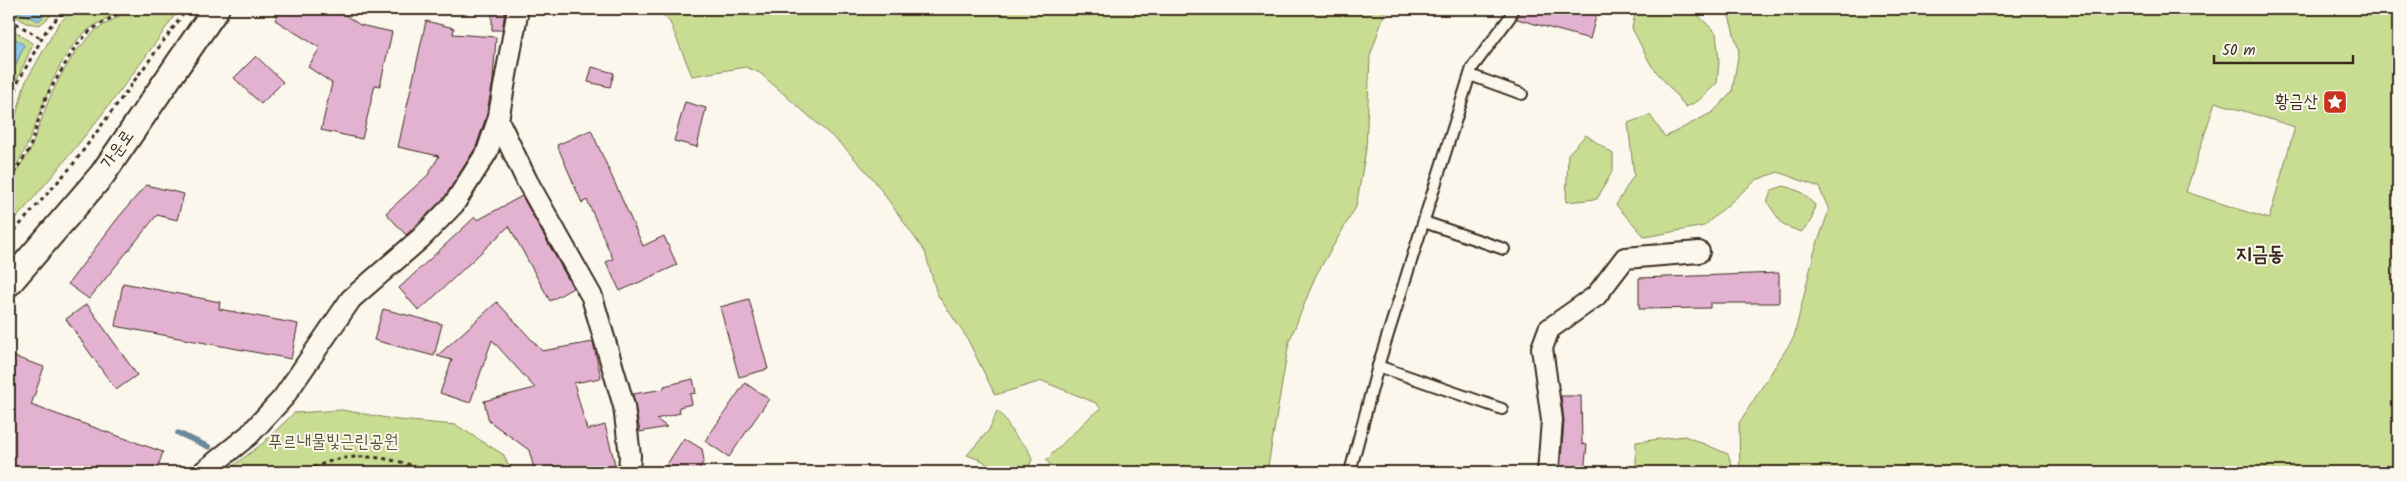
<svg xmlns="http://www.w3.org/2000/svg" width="2407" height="481" font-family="Kalam,'Poor Story',sans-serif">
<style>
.green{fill:#c9dd92;stroke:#828458;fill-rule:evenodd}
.water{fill:#8cc9ec;stroke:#6c899a}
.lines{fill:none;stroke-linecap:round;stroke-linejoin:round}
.stream{stroke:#6c899a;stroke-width:5.5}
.building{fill:#e3b2d1;stroke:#3b2a1e}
.service-casing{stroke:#3b2a1e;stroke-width:14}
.minor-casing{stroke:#3b2a1e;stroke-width:24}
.tertiary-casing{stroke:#3b2a1e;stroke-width:29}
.path{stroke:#3b2a1e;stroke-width:3;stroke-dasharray:4 4;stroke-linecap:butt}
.service{stroke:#fbf7ec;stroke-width:10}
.minor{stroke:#fbf7ec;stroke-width:20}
.tertiary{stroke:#fbf7ec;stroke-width:25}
.labels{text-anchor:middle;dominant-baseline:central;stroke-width:4;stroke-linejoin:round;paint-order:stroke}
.poi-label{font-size:18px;fill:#3b2a1e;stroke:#fbf7ec;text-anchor:end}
.street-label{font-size:18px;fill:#3b2a1e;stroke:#fbf7ec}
.park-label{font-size:18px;fill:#5e573b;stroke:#fbf7ec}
.quarter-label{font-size:20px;font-weight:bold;fill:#3b2a1e;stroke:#fbf7ec}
</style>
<rect width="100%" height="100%" fill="#fbf7ec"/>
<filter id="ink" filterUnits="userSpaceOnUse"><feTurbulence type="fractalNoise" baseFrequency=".02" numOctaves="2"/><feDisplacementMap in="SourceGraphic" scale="10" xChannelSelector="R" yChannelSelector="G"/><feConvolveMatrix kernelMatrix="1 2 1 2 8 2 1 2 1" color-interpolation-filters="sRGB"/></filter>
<g filter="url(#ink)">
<!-- green -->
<g class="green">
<polygon points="9,9 38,20 51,9 58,9 40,25 26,23 9,12"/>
<path d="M74,9H124C109,18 91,25 79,38C43,79 40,134 9,177V136L12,131L25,83L59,23Z"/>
<path d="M131,9H179C127,86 69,157 9,227V182L30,151L49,99L61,75L76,51L96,30Z"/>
<polygon points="656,9 1386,9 1370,56 1366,149 1356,207 1316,275 1289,342 1267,472 1056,472 1046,460 1093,414 1101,409 1096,403 1042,381 995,395 967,338 937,294 925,252 874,180 844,147 760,73 746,67 692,76 670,22"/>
<polygon points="1636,9 1692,9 1716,33 1719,61 1717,83 1698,101 1686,107 1651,65 1632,28"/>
<path d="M1727,9H2398V472H1740L1739,423L1794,337L1814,253L1829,210L1819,187L1778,172L1756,180L1704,226L1645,237L1616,205L1634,175L1628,123L1650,115L1665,137L1713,112L1732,92L1739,51ZM2215,102L2295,127L2269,219L2186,192Z"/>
<polygon points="9,27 33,44 9,98 9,81 24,45 9,34"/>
<polygon points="1586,135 1613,154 1613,170 1597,199 1566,202 1568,154"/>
<polygon points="1784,186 1801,192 1815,205 1811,222 1801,232 1783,225 1767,202 1772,190"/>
<polygon points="342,410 398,420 456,425 504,455 511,472 225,472 262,444 294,413"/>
<path d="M997,411C1009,420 1007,427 1016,437C1026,448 1026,442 1032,459L1027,472H996L983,461L967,455L989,430Z"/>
<polygon points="1685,436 1728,454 1734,472 1636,472 1636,442"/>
</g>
<!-- water -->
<g class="water">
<polygon points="11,9 51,9 39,21"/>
<polygon points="9,34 24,45 9,81"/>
</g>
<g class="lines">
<!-- stream -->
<polyline class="stream" points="178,433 209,447"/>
</g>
<!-- building -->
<g class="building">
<polygon points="281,9 336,9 360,25 392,32 380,86 375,85 362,139 321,130 332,83 308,67 320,48 275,20"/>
<polygon points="1519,9 1598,9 1590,39 1517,19"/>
<polygon points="492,12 505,12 502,30 492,30"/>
<polygon points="426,21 454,28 453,34 496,37 493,81 486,117 476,147 445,197 406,235 386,213 428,175 439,156 398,147"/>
<polygon points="256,56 283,82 261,104 234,78"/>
<polygon points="592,67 614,73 610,87 588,82"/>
<polygon points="685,102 706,108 697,147 674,141"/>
<polygon points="591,130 643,246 664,236 677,265 620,291 606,262 613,259 587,200 582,203 557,145"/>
<polygon points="146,185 184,194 177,220 157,215 89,299 68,284 118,218"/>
<polygon points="522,196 573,288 550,301 509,226 419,311 399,288 475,217 478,220"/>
<polygon points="1779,273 1779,303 1710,303 1710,308 1639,309 1639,278"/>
<polygon points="123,283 220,302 219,309 298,324 291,359 115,326"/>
<polygon points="749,299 768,369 739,377 720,307"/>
<polygon points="497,302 542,351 593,342 601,378 574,383 587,430 605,425 617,472 535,472 529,450 489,421 484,401 535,388 492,340 470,403 440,393 452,360 437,356"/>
<polygon points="87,304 137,375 116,390 66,319"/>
<polygon points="383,309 442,324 434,356 374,340"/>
<polygon points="9,355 44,367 31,405 163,452 156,472 9,472"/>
<polygon points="693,379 696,393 690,394 692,404 679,407 680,413 656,419 667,427 640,432 633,394 664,389 664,386"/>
<polygon points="745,383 769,399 729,457 705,441"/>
<polygon points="1561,396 1581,396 1582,444 1587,445 1584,472 1560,472 1564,421"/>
<polygon points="684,438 702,449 704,461 697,472 662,472"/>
</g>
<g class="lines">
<defs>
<g id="service">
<polyline points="1470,75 1522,94"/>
<polyline points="1424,222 1504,249"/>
<polyline points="1378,366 1502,409"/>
<polyline points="1350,472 1378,366 1472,68 1510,17 1512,9"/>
</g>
<g id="minor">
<polyline points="498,120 527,181 592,297 624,406 630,456 629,472"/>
<polyline points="203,472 249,435 283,398 351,299 421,238 454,204 487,152 498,120 518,9"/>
<polyline points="1548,472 1552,420 1542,348 1549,329 1596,296 1625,258 1699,252"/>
</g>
<polyline id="tertiary" points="9,283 102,175 216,9"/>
</defs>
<!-- service casing -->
<use href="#service" class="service-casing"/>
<!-- minor casing -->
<use href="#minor" class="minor-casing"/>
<!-- tertiary casing -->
<use href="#tertiary" class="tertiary-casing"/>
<!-- path -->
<g class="path">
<polyline points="9,19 42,39"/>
<polyline points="9,122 18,82 46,31 65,9"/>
<polyline points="9,180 29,150 46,97 75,47 91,30 126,9"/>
<polyline points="9,237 71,167 187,9"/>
<path d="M306,472C346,448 390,456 431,472"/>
</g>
<!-- service -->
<use href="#service" class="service"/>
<!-- minor -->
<use href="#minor" class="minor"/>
<!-- tertiary -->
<use href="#tertiary" class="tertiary"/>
</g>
</g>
<!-- icons -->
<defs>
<symbol id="sight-square" viewBox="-11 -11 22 22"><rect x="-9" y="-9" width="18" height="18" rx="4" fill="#c8321e" stroke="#fbf7ec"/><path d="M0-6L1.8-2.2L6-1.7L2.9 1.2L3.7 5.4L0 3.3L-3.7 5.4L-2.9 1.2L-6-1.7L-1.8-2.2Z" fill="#fff"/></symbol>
</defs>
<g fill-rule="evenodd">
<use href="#sight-square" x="2321" y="88" width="28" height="28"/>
</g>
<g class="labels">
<!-- poi labels -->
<g class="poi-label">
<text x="2318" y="102">황금산</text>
</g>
<!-- street labels -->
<g class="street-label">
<text transform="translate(118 150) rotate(-55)">가운로</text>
</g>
<!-- park labels -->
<g class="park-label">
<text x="333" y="442">푸르내물빛근린공원</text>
</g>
<!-- quarter labels -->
<g class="quarter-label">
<text x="2260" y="255">지금동</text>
</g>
</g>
<!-- margin -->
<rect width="2407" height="481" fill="none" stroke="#fbf7ec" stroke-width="30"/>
<rect x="15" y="15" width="2377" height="451" fill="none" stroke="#3b2a1e" stroke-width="2" filter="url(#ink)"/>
<!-- scale -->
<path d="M2214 55v8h139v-8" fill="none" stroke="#3b2a1e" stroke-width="2.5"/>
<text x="2222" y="55" font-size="15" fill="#3b2a1e" stroke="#fbf7ec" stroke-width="4" paint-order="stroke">50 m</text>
</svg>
